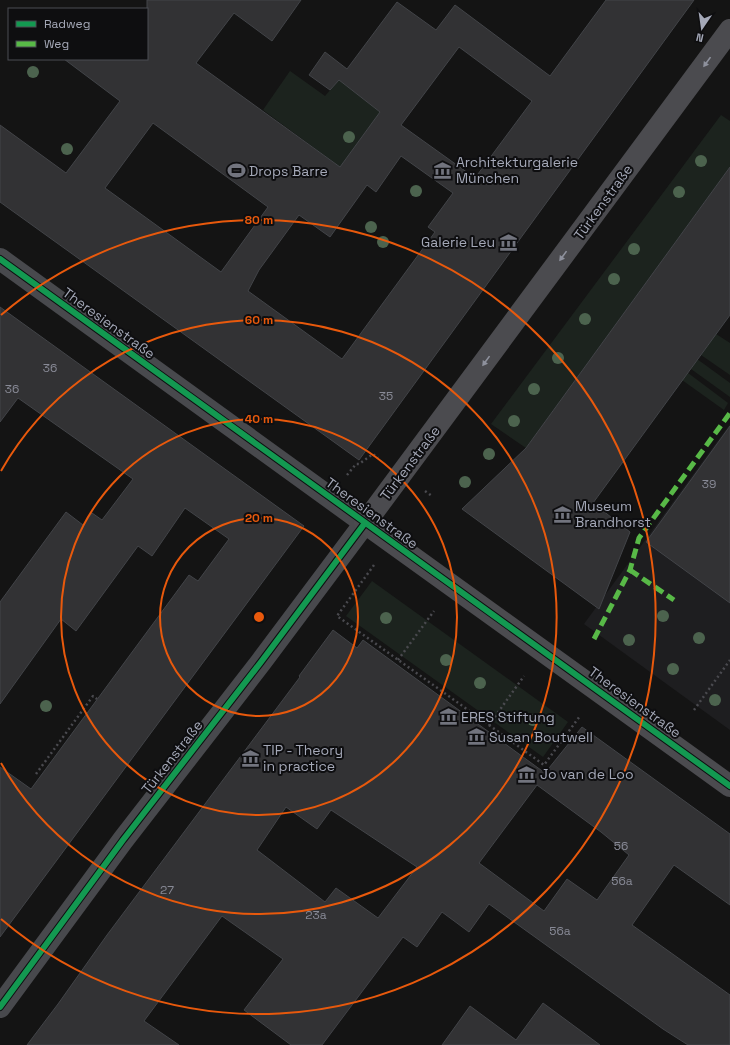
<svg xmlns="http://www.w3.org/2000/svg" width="730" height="1045" font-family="'Space Grotesk',sans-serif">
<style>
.built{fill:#1e1e20}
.green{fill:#1c231e}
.building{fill:#323234;stroke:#424448;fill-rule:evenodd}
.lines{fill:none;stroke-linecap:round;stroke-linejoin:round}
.path{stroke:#4a4a4f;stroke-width:2.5;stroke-dasharray:2 3;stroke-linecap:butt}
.minor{stroke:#48494d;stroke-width:22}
.major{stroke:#4b4b4f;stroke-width:22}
.quiet{stroke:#58b947;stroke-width:5;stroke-dasharray:10 5;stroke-linecap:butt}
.cycleway-casing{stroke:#0e0e10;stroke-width:8}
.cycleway{stroke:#139951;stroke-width:6}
.tree{fill:#4c634e}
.oneway{fill:#8e919d}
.ring{fill:none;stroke:#e8590c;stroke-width:2}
.labels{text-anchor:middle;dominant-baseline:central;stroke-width:4;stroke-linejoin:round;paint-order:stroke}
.number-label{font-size:12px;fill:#888a96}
.poi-label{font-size:14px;fill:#a4a8b7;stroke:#0e0e10;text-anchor:start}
.street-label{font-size:14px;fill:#a4a8b7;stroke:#0e0e10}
.centre{fill:#e8590c;stroke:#0e0e10;stroke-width:2}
.ring-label{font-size:12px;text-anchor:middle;font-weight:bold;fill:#e8590c;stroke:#0e0e10;stroke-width:4;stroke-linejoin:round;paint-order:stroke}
</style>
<rect width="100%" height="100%" fill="#141414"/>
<!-- built -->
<polygon class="built" points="730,424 730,730 584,624"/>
<!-- green -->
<g class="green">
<polygon points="290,71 325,96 339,80 380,112 340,167 263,110"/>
<polygon points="721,115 730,121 730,167 526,448 491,424"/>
<polygon points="716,334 730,343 730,375 701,355"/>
<polygon points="697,359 730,383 730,397 691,369"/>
<polygon points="688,373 728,403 724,410 682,380"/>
<polygon points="372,581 568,722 543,757 346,616"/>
</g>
<!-- building -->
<g class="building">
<path d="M147,0H301L272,41L234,13L196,63L340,167L380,112L339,80L330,90L309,75L325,52L347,69L397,2L436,30L455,5L550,76L606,0H694L359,460L0,202V125L66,173L120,101L64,59H147ZM459,47L532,101L475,178L401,125ZM153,123L268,207L221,272L105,188ZM401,156L453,193L428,227L435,232L342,359L248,291L259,270L299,215L330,237L367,185L376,192Z"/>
<polygon points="730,167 730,315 593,503 630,532 599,609 462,509 526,448"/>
<polygon points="0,307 304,526 0,937 0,767 31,789 189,575 198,581 229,539 185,508 152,556 138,546 76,631 61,619 0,704 0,602 66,512 83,525 92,513 102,520 133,479 18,398 0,422"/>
<polygon points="730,426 730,603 646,542"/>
<path d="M333,630L357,648L363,640L545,773L582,727L730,834V905L674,865L632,925L730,995V1045H688L663,1029L489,904L469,932L442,912L417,947L403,937L322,1045H291L244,1010L283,959L222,916L144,1021L179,1045H27L58,1004L107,935L300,677L299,676ZM537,785L601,832L629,855L597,900L567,879L544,911L479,863ZM286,807L317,829L331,810L417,867L378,918L336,888L325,902L257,850Z"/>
<polygon points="543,1003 600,1045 442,1045 470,1006 516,1040"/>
</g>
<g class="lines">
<!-- path -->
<g class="path">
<polyline points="347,475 356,464 359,464 373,454 378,458"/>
<polyline points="425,491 432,496"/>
<polyline points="374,565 337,616 489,725 524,676"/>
<polyline points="398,660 434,611"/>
<polyline points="694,710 730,660"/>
<polyline points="489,725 544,765 580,716"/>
<polyline points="36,774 93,696 97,699"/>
</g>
<!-- minor -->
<polyline class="minor" points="0,259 365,523 261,662 123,840 0,1007"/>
<!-- major -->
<polyline class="major" points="730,30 365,523 730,786"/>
<!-- quiet -->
<g class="quiet">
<polyline points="630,570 674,600"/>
<polyline points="594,639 630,570 639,538 730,413"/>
</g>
<defs>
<g id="cycleway">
<polyline points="0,259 730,786"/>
<polyline points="0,1007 123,840 261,662 365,523"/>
</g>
</defs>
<!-- cycleway casing -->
<use href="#cycleway" class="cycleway-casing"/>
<!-- cycleway -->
<use href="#cycleway" class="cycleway"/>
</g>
<!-- trees -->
<g class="tree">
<circle cx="33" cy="72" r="6"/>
<circle cx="349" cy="137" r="6"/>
<circle cx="67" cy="149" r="6"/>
<circle cx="701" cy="161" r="6"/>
<circle cx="416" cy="191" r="6"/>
<circle cx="679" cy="192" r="6"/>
<circle cx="371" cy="227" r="6"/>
<circle cx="383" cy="242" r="6"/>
<circle cx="634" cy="249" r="6"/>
<circle cx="614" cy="279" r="6"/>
<circle cx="585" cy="319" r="6"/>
<circle cx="558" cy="358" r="6"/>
<circle cx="534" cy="389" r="6"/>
<circle cx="514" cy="421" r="6"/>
<circle cx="489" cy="454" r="6"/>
<circle cx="465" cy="482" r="6"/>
<circle cx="663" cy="616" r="6"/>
<circle cx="386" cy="618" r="6"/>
<circle cx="699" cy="638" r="6"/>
<circle cx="629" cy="640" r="6"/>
<circle cx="446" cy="660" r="6"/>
<circle cx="673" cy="669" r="6"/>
<circle cx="480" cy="683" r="6"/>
<circle cx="715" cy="700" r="6"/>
<circle cx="46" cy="706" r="6"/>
<circle cx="533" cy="720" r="6"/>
</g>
<!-- one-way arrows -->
<defs><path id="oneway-solid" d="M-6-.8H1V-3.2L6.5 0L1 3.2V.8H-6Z"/></defs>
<g class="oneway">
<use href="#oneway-solid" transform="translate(707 62) rotate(126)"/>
<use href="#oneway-solid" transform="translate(563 256) rotate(126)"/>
<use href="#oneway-solid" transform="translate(486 361) rotate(126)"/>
</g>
<!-- distance rings -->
<g class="ring">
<circle cx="259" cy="617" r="99"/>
<circle cx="259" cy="617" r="198"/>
<path d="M1 471A297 297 0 1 1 1 763"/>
<path d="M1 315A397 397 0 1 1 1 919"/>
</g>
<!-- icons -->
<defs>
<symbol id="museum-bare" viewBox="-9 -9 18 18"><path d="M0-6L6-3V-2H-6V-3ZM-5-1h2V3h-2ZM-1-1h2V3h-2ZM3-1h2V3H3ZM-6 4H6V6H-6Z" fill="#72747e" stroke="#0e0e10" stroke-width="2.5" paint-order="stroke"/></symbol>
<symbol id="stadium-bare" viewBox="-9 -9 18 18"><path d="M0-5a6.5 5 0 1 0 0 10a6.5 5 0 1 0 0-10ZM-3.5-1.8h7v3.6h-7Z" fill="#72747e" stroke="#0e0e10" stroke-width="2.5" paint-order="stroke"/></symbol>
</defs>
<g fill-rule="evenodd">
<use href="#museum-bare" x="430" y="158" width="25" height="25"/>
<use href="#stadium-bare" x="224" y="158" width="25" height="25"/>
<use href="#museum-bare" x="496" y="230" width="25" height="25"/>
<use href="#museum-bare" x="550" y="502" width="25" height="25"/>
<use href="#museum-bare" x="436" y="704" width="25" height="25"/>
<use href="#museum-bare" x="464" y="724" width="25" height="25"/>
<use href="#museum-bare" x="238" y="746" width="25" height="25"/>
<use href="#museum-bare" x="514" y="762" width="25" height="25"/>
</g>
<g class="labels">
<!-- number labels -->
<g class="number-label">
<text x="50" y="368">36</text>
<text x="12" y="389">36</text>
<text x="386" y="396">35</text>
<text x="709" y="484">39</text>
<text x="621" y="846">56</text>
<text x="622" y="881">56a</text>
<text x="167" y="890">27</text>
<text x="316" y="915">23a</text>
<text x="560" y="931">56a</text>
</g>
<!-- poi labels -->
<g class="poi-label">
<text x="456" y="162">Architekturgalerie<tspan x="456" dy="16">München</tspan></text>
<text x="249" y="171">Drops Barre</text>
<text x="495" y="242" text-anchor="end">Galerie Leu</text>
<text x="575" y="506">Museum<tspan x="575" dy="16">Brandhorst</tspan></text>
<text x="461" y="717">ERES Stiftung</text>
<text x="489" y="737">Susan Boutwell</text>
<text x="263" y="750">TIP - Theory<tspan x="263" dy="16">in practice</tspan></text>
<text x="540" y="774">Jo van de Loo</text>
</g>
<!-- street labels -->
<g class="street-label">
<text transform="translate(603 202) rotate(-54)">Türkenstraße</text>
<text transform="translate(109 323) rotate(36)">Theresienstraße</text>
<text transform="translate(410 463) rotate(-53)">Türkenstraße</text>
<text transform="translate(372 513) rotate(36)">Theresienstraße</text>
<text transform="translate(635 702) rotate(36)">Theresienstraße</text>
<text transform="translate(172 757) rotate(-52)">Türkenstraße</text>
</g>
</g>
<circle cx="259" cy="617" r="6" class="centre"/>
<g class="ring-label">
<text x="259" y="224">80 m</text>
<text x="259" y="324">60 m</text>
<text x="259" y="423">40 m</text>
<text x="259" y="522">20 m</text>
</g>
<!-- legend -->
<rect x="8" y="8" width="140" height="52" fill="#0e0e10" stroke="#4a4c53"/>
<rect x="16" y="21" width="20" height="6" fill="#139951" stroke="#4a4c53"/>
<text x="44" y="28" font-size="12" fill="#a4a8b7">Radweg</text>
<rect x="16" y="41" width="20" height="6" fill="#58b947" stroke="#4a4c53"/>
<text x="44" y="48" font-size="12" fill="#a4a8b7">Weg</text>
<!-- north arrow -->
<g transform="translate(702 28) rotate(193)" stroke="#0e0e10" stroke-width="3" paint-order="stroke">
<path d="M0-3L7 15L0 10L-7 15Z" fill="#a4a8b7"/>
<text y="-6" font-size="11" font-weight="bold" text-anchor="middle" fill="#a4a8b7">N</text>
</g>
</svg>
